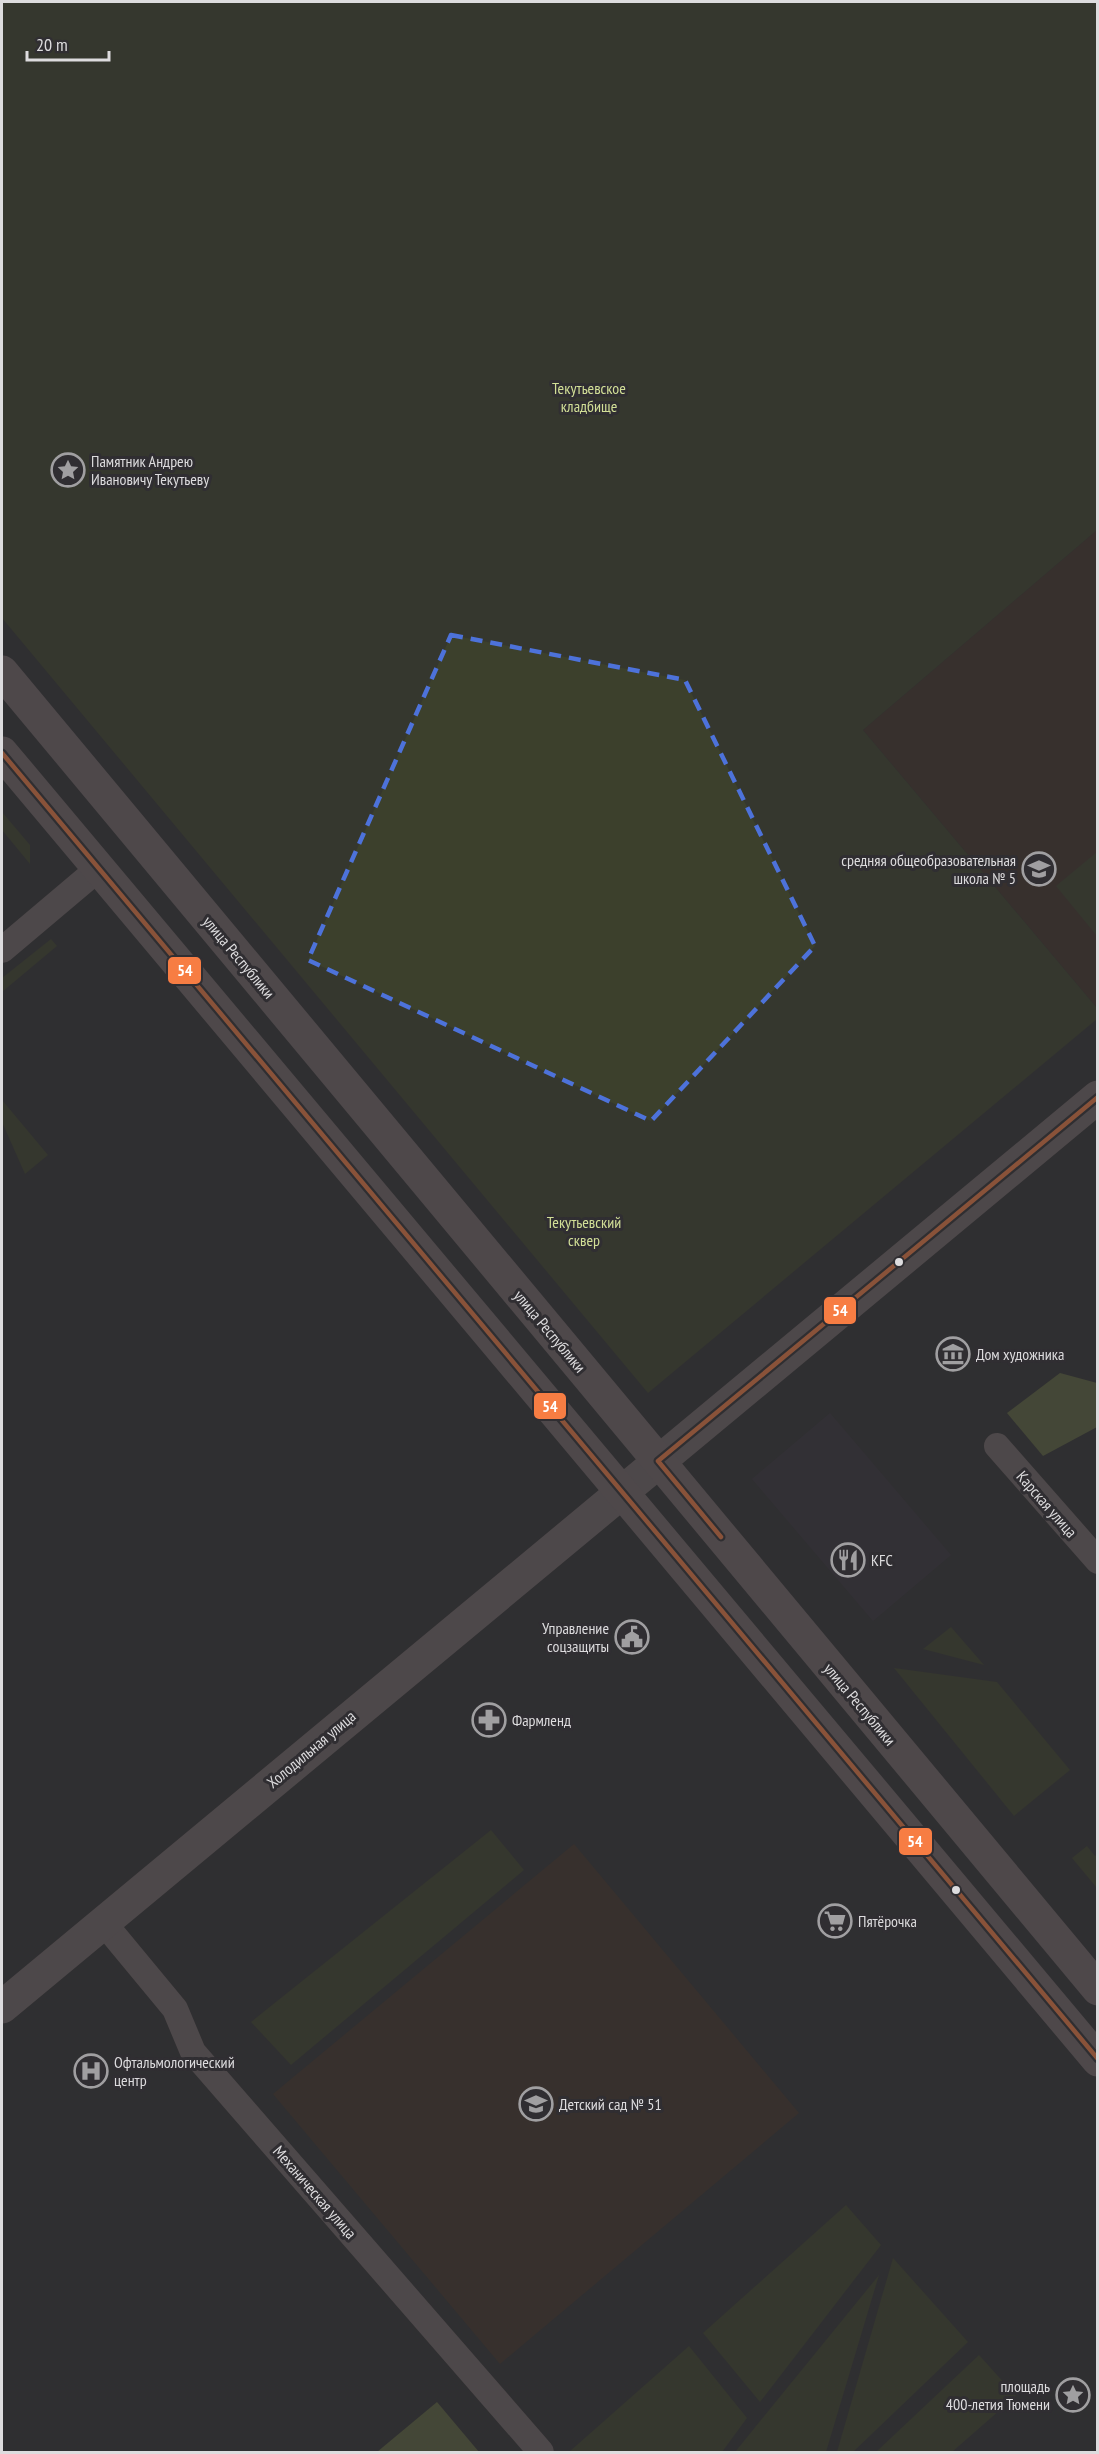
<svg xmlns="http://www.w3.org/2000/svg" width="1099" height="2454" font-family="'PT Sans Narrow',sans-serif">
<style>
.built{fill:#36323b}
.education{fill:#403229}
.green{fill:#3c402c}
.forest{fill:#5e653e}
.lines{fill:none;stroke-linecap:round;stroke-linejoin:round}
.minor{stroke:#726668;stroke-width:26}
.tertiary{stroke:#726668;stroke-width:33}
.primary{stroke:#736669;stroke-width:33}
.bus-1-casing{stroke:#302e32;stroke-width:9}
.bus-1{stroke:#f77d43;stroke-width:4.5}
.marked{fill:none;stroke:#4d72da;stroke-width:4.5;stroke-dasharray:12 8;stroke-linejoin:round}
.bus-dot{fill:#dddcde;stroke:#302e32;stroke-width:2}
.labels{text-anchor:middle;dominant-baseline:central;stroke-width:6;stroke-linejoin:round;paint-order:stroke}
.park-label{font-size:16px;fill:#d2df97;stroke:#302e32}
.poi-label{font-size:16px;fill:#dddcde;stroke:#302e32;text-anchor:start}
.street-label{font-size:16px;fill:#dddcde;stroke:#302e32}
.line-badge{stroke:#302e32;stroke-width:2}
.badge-label{font-size:16px;text-anchor:middle;font-weight:bold;fill:#fff}
</style>
<rect width="100%" height="100%" fill="#302f31"/>
<!-- built -->
<polygon class="built" points="830,1413 951,1555 873,1621 752,1479"/>
<!-- education -->
<g class="education">
<polygon points="1097,530 1097,1008 863,730"/>
<polygon points="574,1844 799,2113 500,2364 273,2094"/>
</g>
<!-- green -->
<g class="green">
<polygon points="2,2 1097,2 1097,530 863,730 1097,1008 1097,1019 648,1393 2,618"/>
<polygon points="2,812 30,845 30,864 2,830"/>
<polygon points="1097,852 1097,936 1056,886"/>
<polygon points="51,939 57,946 2,992 2,978"/>
<polygon points="2,1100 48,1155 25,1174 2,1122"/>
<polygon points="951,1627 984,1665 923,1649"/>
<polygon points="894,1668 997,1682 1070,1770 1014,1816"/>
<polygon points="491,1830 524,1870 291,2065 251,2022"/>
<polygon points="1087,1846 1095,1856 1097,1854 1097,1888 1072,1858"/>
<polygon points="846,2205 881,2245 760,2402 703,2333"/>
<polygon points="893,2258 968,2342 853,2452 837,2452"/>
<polygon points="879,2275 826,2452 735,2452"/>
<polygon points="689,2346 747,2418 722,2452 569,2452"/>
<polygon points="979,2355 1016,2396 952,2452 876,2452"/>
</g>
<!-- forest -->
<g class="forest">
<polygon points="1060,1373 1097,1383 1097,1427 1043,1456 1007,1413"/>
<polygon points="437,2402 479,2452 377,2452"/>
</g>
<g class="lines">
<!-- minor -->
<g class="minor">
<polyline points="2,950 98,869"/>
<polyline points="997,1446 1098,1561"/>
<polyline points="103,1922 175,2009 193,2052 541,2452"/>
</g>
<!-- tertiary -->
<polyline class="tertiary" points="2,2007 1098,1097"/>
<!-- primary -->
<g class="primary">
<polyline points="2,672 1098,1989"/>
<polyline points="2,753 1098,2060"/>
</g>
<defs>
<g id="bus-1">
<polyline points="2,753 1098,2059"/>
<polyline points="721,1537 658,1461 1098,1097"/>
</g>
</defs>
<!-- bus-1 casing -->
<use href="#bus-1" class="bus-1-casing"/>
<!-- bus-1 -->
<use href="#bus-1" class="bus-1"/>
</g>
<!-- marked area -->
<path d="M0 0H1099V2454H0ZM451,635L685,680L815,946L651,1121L308,960Z" fill="#302f31" fill-opacity=".55" fill-rule="evenodd"/>
<path class="marked" d="M451,635L685,680L815,946L651,1121L308,960Z"/>
<!-- icons -->
<defs>
<symbol id="sight-ring" viewBox="-11 -11 22 22"><circle r="9.5" fill="#302e32" stroke="#a09fa1" stroke-width="1.5"/><path d="M0-6L1.8-2.2L6-1.7L2.9 1.2L3.7 5.4L0 3.3L-3.7 5.4L-2.9 1.2L-6-1.7L-1.8-2.2Z" fill="#a09fa1"/></symbol>
<symbol id="school-ring" viewBox="-11 -11 22 22"><circle r="9.5" fill="#302e32" stroke="#a09fa1" stroke-width="1.5"/><path d="M0-5L7-2L0 1L-7-2ZM-4 1L0 2.5L4 1V4Q0 6-4 4Z" fill="#a09fa1"/></symbol>
<symbol id="museum-ring" viewBox="-11 -11 22 22"><circle r="9.5" fill="#302e32" stroke="#a09fa1" stroke-width="1.5"/><path d="M0-6L6-3V-2H-6V-3ZM-5-1h2V3h-2ZM-1-1h2V3h-2ZM3-1h2V3H3ZM-6 4H6V6H-6Z" fill="#a09fa1"/></symbol>
<symbol id="restaurant-ring" viewBox="-11 -11 22 22"><circle r="9.5" fill="#302e32" stroke="#a09fa1" stroke-width="1.5"/><path d="M-5-6h1v4h1v-4h1v4h1v-4h1v5L-1.5 .5V6h-2V.5L-5-1ZM5-6V6H3V1.5H1.5Q1.5-4 5-6Z" fill="#a09fa1"/></symbol>
<symbol id="civic-ring" viewBox="-11 -11 22 22"><circle r="9.5" fill="#302e32" stroke="#a09fa1" stroke-width="1.5"/><path d="M-.6-6.5H3V-4.5H.6V-3L4-1V1h2V6H-6V1h2V-1L-.6-3ZM-1.2 2.5V6h2.4V2.5Z" fill="#a09fa1"/></symbol>
<symbol id="pharmacy-ring" viewBox="-11 -11 22 22"><circle r="9.5" fill="#302e32" stroke="#a09fa1" stroke-width="1.5"/><path d="M-2-6h4v4h4v4h-4v4h-4v-4h-4v-4h4Z" fill="#a09fa1"/></symbol>
<symbol id="supermarket-ring" viewBox="-11 -11 22 22"><circle r="9.5" fill="#302e32" stroke="#a09fa1" stroke-width="1.5"/><path d="M-6-5.5h2.5l.6 2H6L4.5 2H-2.5L-4.4-4H-6ZM-1.5 3.2a1.3 1.3 0 1 0 .1 0ZM3 3.2a1.3 1.3 0 1 0 .1 0Z" fill="#a09fa1"/></symbol>
<symbol id="hospital-ring" viewBox="-11 -11 22 22"><circle r="9.5" fill="#302e32" stroke="#a09fa1" stroke-width="1.5"/><path d="M-5-5h3v3.5h4V-5h3V5h-3V1.5h-4V5h-3Z" fill="#a09fa1"/></symbol>
</defs>
<g fill-rule="evenodd">
<use href="#sight-ring" x="49" y="451" width="38" height="38"/>
<use href="#school-ring" x="1020" y="850" width="38" height="38"/>
<use href="#museum-ring" x="934" y="1335" width="38" height="38"/>
<use href="#restaurant-ring" x="829" y="1541" width="38" height="38"/>
<use href="#civic-ring" x="613" y="1618" width="38" height="38"/>
<use href="#pharmacy-ring" x="470" y="1701" width="38" height="38"/>
<use href="#supermarket-ring" x="816" y="1902" width="38" height="38"/>
<use href="#hospital-ring" x="72" y="2052" width="38" height="38"/>
<use href="#school-ring" x="517" y="2085" width="38" height="38"/>
<use href="#sight-ring" x="1054" y="2376" width="38" height="38"/>
</g>
<!-- markers -->
<g class="bus-dot">
<circle cx="899" cy="1262" r="5"/>
<circle cx="956" cy="1890" r="5"/>
</g>
<g class="labels">
<!-- park labels -->
<g class="park-label">
<text x="589" y="388">Текутьевское<tspan x="589" dy="18">кладбище</tspan></text>
<text x="584" y="1222">Текутьевский<tspan x="584" dy="18">сквер</tspan></text>
</g>
<!-- poi labels -->
<g class="poi-label">
<text x="91" y="461">Памятник Андрею<tspan x="91" dy="18">Ивановичу Текутьеву</tspan></text>
<text x="1016" y="860" text-anchor="end">средняя общеобразовательная<tspan x="1016" dy="18">школа № 5</tspan></text>
<text x="976" y="1354">Дом художника</text>
<text x="871" y="1560">KFC</text>
<text x="609" y="1628" text-anchor="end">Управление<tspan x="609" dy="18">соцзащиты</tspan></text>
<text x="512" y="1720">Фармленд</text>
<text x="858" y="1921">Пятёрочка</text>
<text x="114" y="2062">Офтальмологический<tspan x="114" dy="18">центр</tspan></text>
<text x="559" y="2104">Детский сад № 51</text>
<text x="1050" y="2386" text-anchor="end">площадь<tspan x="1050" dy="18">400-летия Тюмени</tspan></text>
</g>
<!-- street labels -->
<g class="street-label">
<text transform="translate(239 957) rotate(50)">улица Республики</text>
<text transform="translate(550 1331) rotate(50)">улица Республики</text>
<text transform="translate(1047 1504) rotate(49)">Карская улица</text>
<text transform="translate(860 1704) rotate(50)">улица Республики</text>
<text transform="translate(311 1749) rotate(-40)">Холодильная улица</text>
<text transform="translate(315 2192) rotate(49)">Механическая улица</text>
</g>
</g>
<g class="line-badge">
<rect x="167" y="956" width="35" height="29" rx="6" fill="#f77d43"/>
<rect x="823" y="1296" width="34" height="29" rx="6" fill="#f77d43"/>
<rect x="533" y="1392" width="34" height="28" rx="6" fill="#f77d43"/>
<rect x="898" y="1827" width="35" height="29" rx="6" fill="#f77d43"/>
</g>
<g class="badge-label">
<text x="185" y="976">54</text>
<text x="840" y="1316">54</text>
<text x="550" y="1412">54</text>
<text x="915" y="1847">54</text>
</g>
<!-- border -->
<rect width="1099" height="2454" fill="none" stroke="#dddcde" stroke-width="6"/>
<!-- scale -->
<path d="M27 51v9h82v-9" fill="none" stroke="#dddcde" stroke-width="3"/>
<text x="36" y="51" font-size="18" fill="#dddcde" stroke="#302e32" stroke-width="4.5" paint-order="stroke">20 m</text>
</svg>
